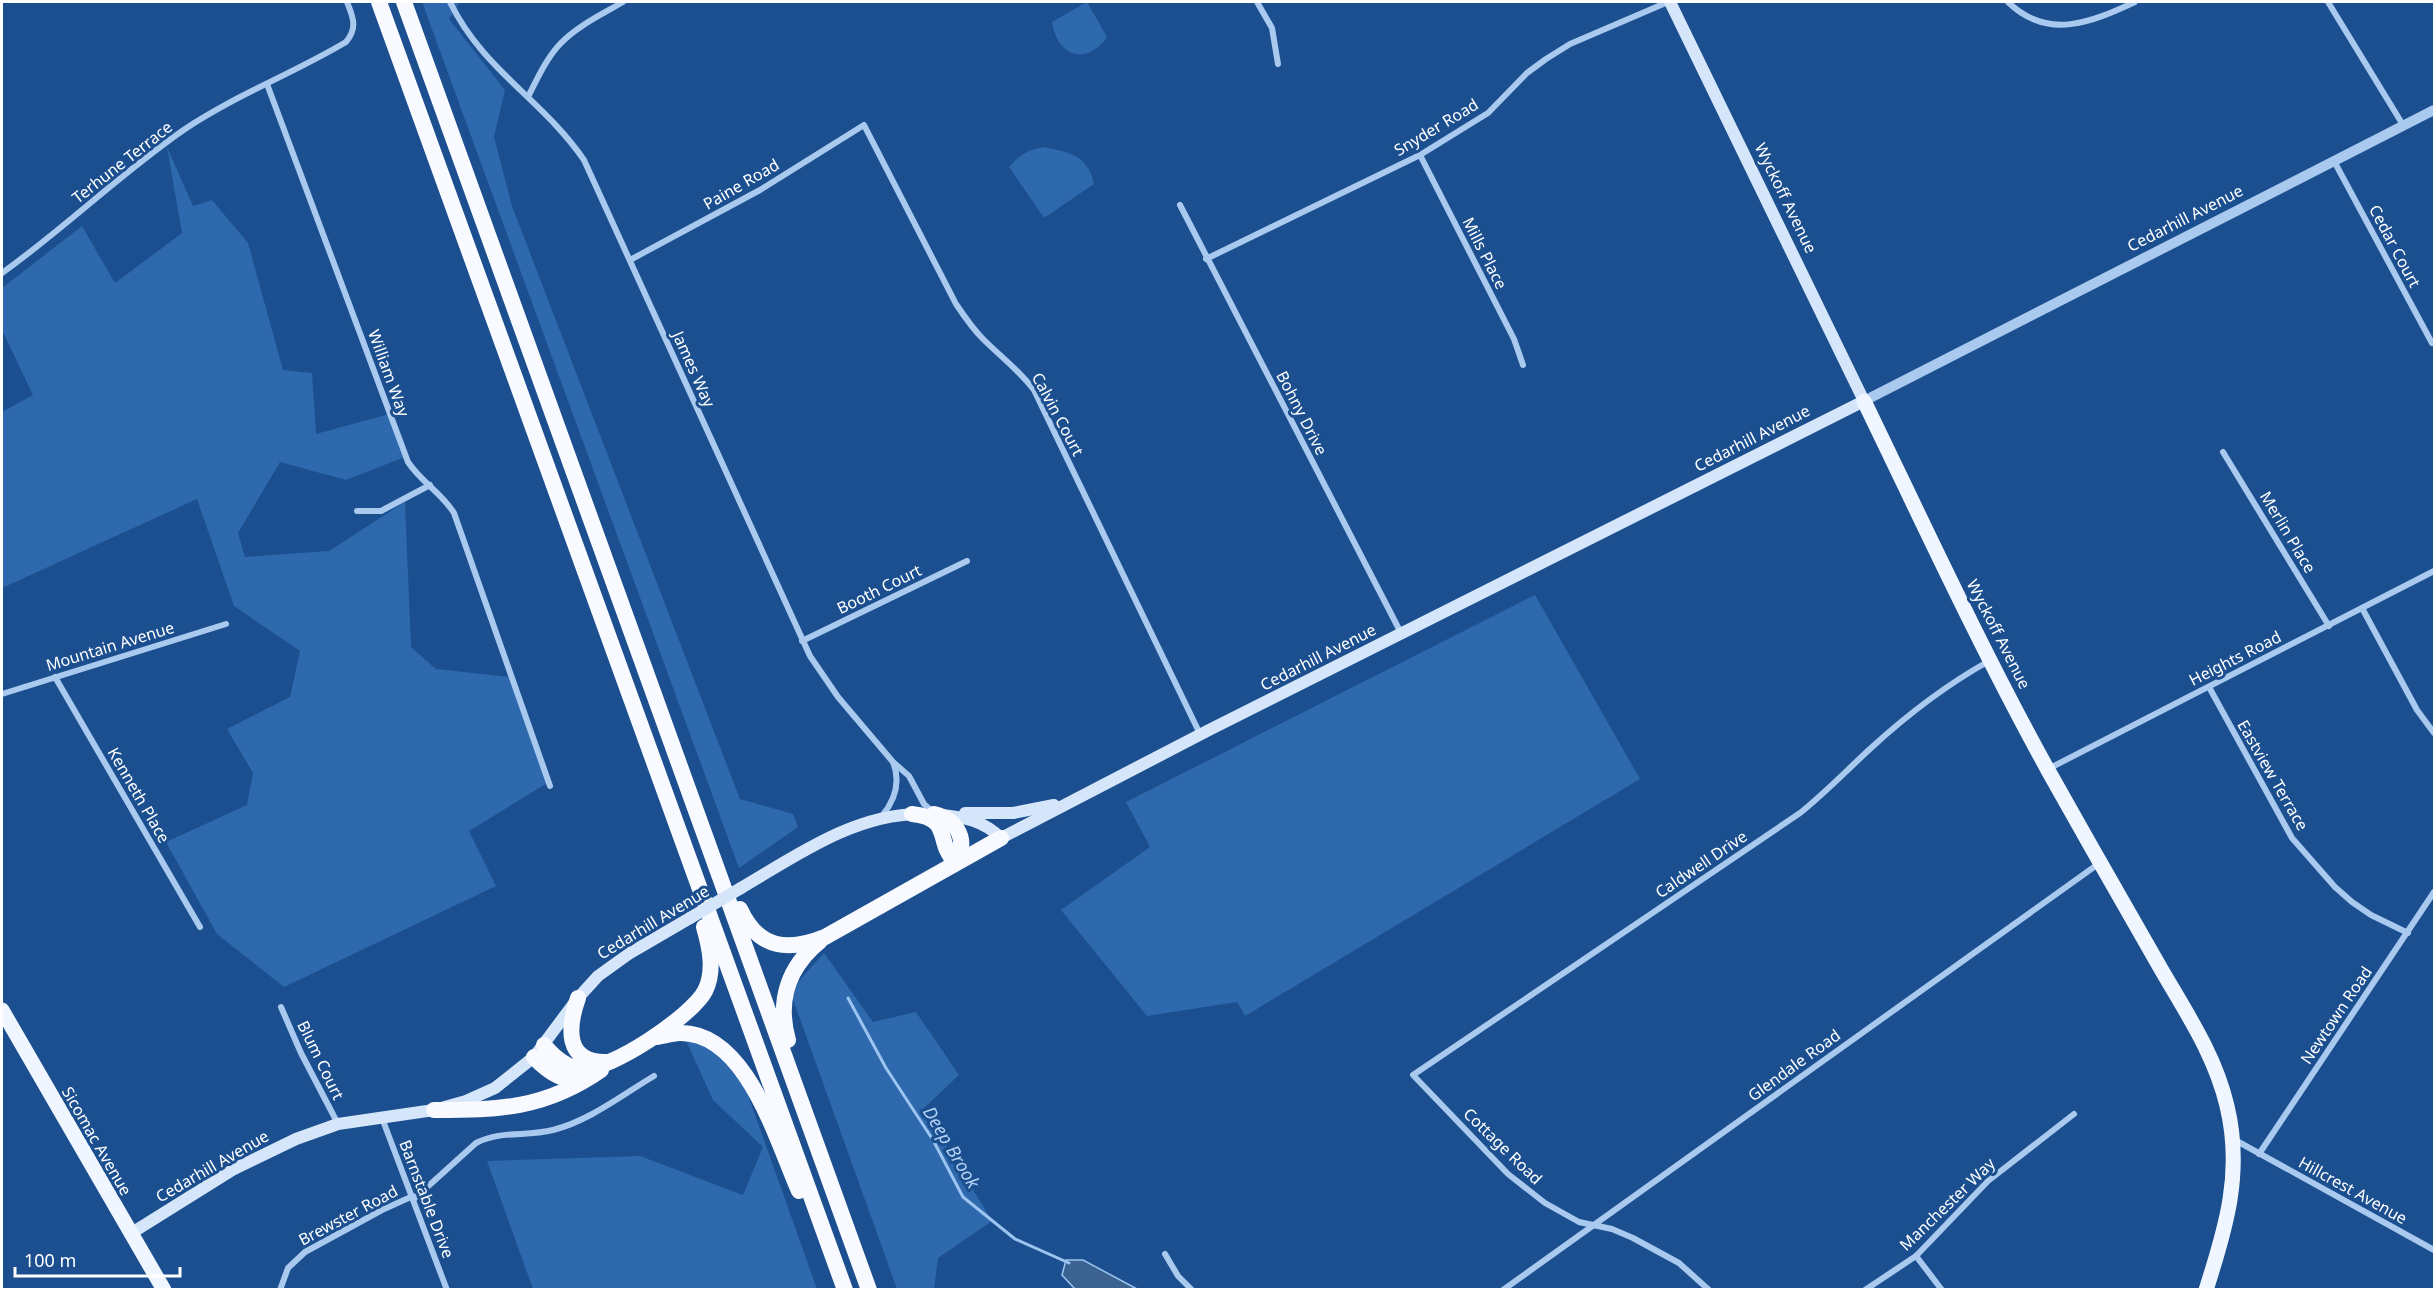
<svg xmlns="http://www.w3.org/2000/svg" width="2436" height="1291" font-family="'Noto Sans',sans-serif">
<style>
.green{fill:#2e69ad}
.water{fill:#3c6290;stroke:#9cc4f0;stroke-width:1.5}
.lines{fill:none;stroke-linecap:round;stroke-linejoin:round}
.stream{stroke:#9cc4f0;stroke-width:3}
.minor{stroke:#a9c9ee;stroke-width:6}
.tertiary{stroke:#a9c9ee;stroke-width:10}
.secondary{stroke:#d6e6fa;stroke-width:12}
.primary{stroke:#f0f6ff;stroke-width:15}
.trunk{stroke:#f8faff;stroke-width:16}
.secondary-bridge{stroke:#d6e6fa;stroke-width:12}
.labels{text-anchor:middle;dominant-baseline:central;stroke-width:6;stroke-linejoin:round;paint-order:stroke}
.street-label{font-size:16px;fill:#fff;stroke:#1b4f8f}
.water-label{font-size:18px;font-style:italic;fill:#b5d3f5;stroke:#1b4f8f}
</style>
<rect width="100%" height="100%" fill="#1b4f8f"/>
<!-- green -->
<g class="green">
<polygon points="422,2 460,2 449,19 505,90 494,137 512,206 740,799 793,814 798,827 739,868"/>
<path d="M1087,2L1107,37C1086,67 1057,56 1052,22Z"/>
<polygon points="167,147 193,206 212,200 248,243 283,370 312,373 316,434 389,414 405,457 346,480 280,462 238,533 245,557 329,551 405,502 411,647 436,669 510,677 549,782 469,831 496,886 284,987 217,934 166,842 247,805 253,773 227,729 290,697 300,651 234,606 197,499 2,588 2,412 33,395 2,330 2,288 82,226 115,283 182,233"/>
<path d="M1043,147C1069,152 1088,155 1094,184L1044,218L1009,167C1019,155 1028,150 1043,147Z"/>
<polygon points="1535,595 1640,779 1245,1016 1237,1002 1147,1016 1061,910 1150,847 1126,802"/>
<polygon points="824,953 873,1022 916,1012 959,1075 924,1108 992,1221 938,1258 934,1289 897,1289 790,991"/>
<polygon points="683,1034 733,1053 817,1289 533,1289 487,1161 640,1156 743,1195 763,1147 713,1100"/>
</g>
<!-- water -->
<polygon class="water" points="1066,1260 1083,1260 1137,1289 1075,1289 1062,1275"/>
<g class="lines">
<!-- stream -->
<polyline class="stream" points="848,998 886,1068 933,1140 963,1197 1015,1239 1069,1263"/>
<!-- minor -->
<g class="minor">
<path d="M450,2C482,69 544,101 584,160L810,656L838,697L893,762L909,776L924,804L934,813"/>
<polyline points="1257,2 1272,28 1278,64"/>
<path d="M2008,2C2048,41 2092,22 2135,2"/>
<polyline points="2328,2 2403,125"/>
<path d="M267,84L408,462C421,482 441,492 454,513L550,786"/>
<path d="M528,97C537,79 546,59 560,44C577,26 601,15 623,2"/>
<polyline points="1420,155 1514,339 1523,365"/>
<polyline points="2334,161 2432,343"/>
<polyline points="1180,205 1401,633"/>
<polyline points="1206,259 1420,155 1488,113 1527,73 1546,59 1570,44 1668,2"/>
<path d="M630,260L760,190L864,125L956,304C964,316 972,328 983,339C1001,357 1018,369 1034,390L1200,734"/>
<path d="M2,273C65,228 121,173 185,129C236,95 294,73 346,42C358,28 353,17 347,2"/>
<polyline points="2223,452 2329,626"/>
<polyline points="357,511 381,511 430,485"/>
<polyline points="2362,608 2417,710 2434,733"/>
<polyline points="802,641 967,561"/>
<polyline points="55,677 200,927"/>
<polyline points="2209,687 2292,838 2335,887 2352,902 2371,915 2408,933"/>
<polyline points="2,694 226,624"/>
<polyline points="2048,769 2434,571"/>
<path d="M882,816C895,800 901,782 893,762"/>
<polyline points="281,1007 301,1053 338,1124"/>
<polyline points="382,1118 447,1290"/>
<polyline points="2235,1140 2434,1250"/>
<polyline points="2259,1154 2434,892"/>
<path d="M414,1199L476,1143C501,1130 526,1137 553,1130C589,1121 622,1095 654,1076"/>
<polyline points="1165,1254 1178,1276 1192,1290"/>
<polyline points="1916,1256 1942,1290"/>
<polyline points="280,1290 288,1268 305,1252 382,1210 413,1196"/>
<polyline points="1503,1290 2101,862"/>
<path d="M1709,1290L1679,1263L1633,1238L1612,1229L1579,1222L1545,1203L1508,1174L1413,1075L1800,813C1825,793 1847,770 1871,748C1907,715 1946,685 1989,661"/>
<polyline points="1865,1290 1916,1256 1988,1181 2074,1114"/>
</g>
<!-- tertiary -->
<polyline class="tertiary" points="1864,401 2434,110"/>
<!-- secondary -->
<g class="secondary">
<polyline points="965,813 1013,813 1054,805"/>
<path d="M941,815C964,817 984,821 1001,838L1209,730L1864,401L1670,2"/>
<path d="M741,888C796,856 854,814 920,814"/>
<polyline points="130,1234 234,1169 296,1139 338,1124 434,1110 466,1101 495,1088 534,1057 578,998 598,976 630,953 690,918"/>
</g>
<!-- primary -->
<g class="primary">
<path d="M1864,401C1924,525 1982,651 2049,772C2086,838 2123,903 2161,969C2187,1014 2215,1055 2227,1106C2243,1172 2226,1228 2206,1290"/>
<polyline points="2,1010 164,1290"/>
</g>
<!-- trunk -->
<g class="trunk">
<polyline points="379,2 845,1290"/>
<polyline points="404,2 869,1290"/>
<path d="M912,814C953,818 935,842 955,862"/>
<path d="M934,814C958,820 969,841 955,862"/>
<path d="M740,909C758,949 788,952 825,937L1001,838"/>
<path d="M578,998C568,1026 564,1063 606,1062"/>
<path d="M657,1037C665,1036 673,1033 680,1033C747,1032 777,1142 799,1191"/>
<path d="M788,1040C777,1001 788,967 820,941"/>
<path d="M544,1045C554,1057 566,1068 582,1069C610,1071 692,1016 705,991C715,971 710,948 704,927"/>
<path d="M534,1057C547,1071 566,1085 585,1078"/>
<path d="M434,1110C499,1110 545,1109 601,1070"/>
</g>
<!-- secondary-bridge -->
<polyline class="secondary-bridge" points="690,918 741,888"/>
</g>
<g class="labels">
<!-- street labels -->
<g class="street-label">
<text transform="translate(1436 127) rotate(-31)">Snyder Road</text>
<text transform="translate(122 162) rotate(-38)">Terhune Terrace</text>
<text transform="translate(741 184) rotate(-30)">Paine Road</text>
<text transform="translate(1786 198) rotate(64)">Wyckoff Avenue</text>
<text transform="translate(2185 218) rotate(-27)">Cedarhill Avenue</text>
<text transform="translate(2395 246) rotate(62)">Cedar Court</text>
<text transform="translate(1485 253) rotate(63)">Mills Place</text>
<text transform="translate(694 369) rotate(66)">James Way</text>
<text transform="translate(389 373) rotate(70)">William Way</text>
<text transform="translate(1302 413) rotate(63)">Bohny Drive</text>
<text transform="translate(1058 414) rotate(62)">Calvin Court</text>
<text transform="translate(1752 438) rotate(-27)">Cedarhill Avenue</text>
<text transform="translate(2288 532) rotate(59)">Merlin Place</text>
<text transform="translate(879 589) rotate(-26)">Booth Court</text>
<text transform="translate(1999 634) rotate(63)">Wyckoff Avenue</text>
<text transform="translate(110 646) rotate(-17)">Mountain Avenue</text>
<text transform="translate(1318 657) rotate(-27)">Cedarhill Avenue</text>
<text transform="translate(2235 658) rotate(-27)">Heights Road</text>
<text transform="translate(2273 775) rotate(60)">Eastview Terrace</text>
<text transform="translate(139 795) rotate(60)">Kenneth Place</text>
<text transform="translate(1701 864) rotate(-34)">Caldwell Drive</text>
<text transform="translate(653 922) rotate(-31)">Cedarhill Avenue</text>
<text transform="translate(2336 1015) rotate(-56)">Newtown Road</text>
<text transform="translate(321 1060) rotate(64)">Blum Court</text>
<text transform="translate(1794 1065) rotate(-36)">Glendale Road</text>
<text transform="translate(97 1141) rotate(60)">Sicomac Avenue</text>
<text transform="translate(1503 1146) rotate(44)">Cottage Road</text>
<text transform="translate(212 1166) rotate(-30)">Cedarhill Avenue</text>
<text transform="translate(2353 1190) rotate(29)">Hillcrest Avenue</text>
<text transform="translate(427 1199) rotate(69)">Barnstable Drive</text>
<text transform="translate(1947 1204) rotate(-44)">Manchester Way</text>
<text transform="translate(348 1215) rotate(-28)">Brewster Road</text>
</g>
<!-- water labels -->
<g class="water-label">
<text transform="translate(952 1147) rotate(59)">Deep Brook</text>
</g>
</g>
<!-- border -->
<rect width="2436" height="1291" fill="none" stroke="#ffffff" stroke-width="6"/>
<!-- scale -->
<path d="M15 1267v9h165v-9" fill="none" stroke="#ffffff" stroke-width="3"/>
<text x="24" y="1267" font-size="18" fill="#ffffff" stroke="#1b4f8f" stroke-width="4.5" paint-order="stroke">100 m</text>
</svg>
